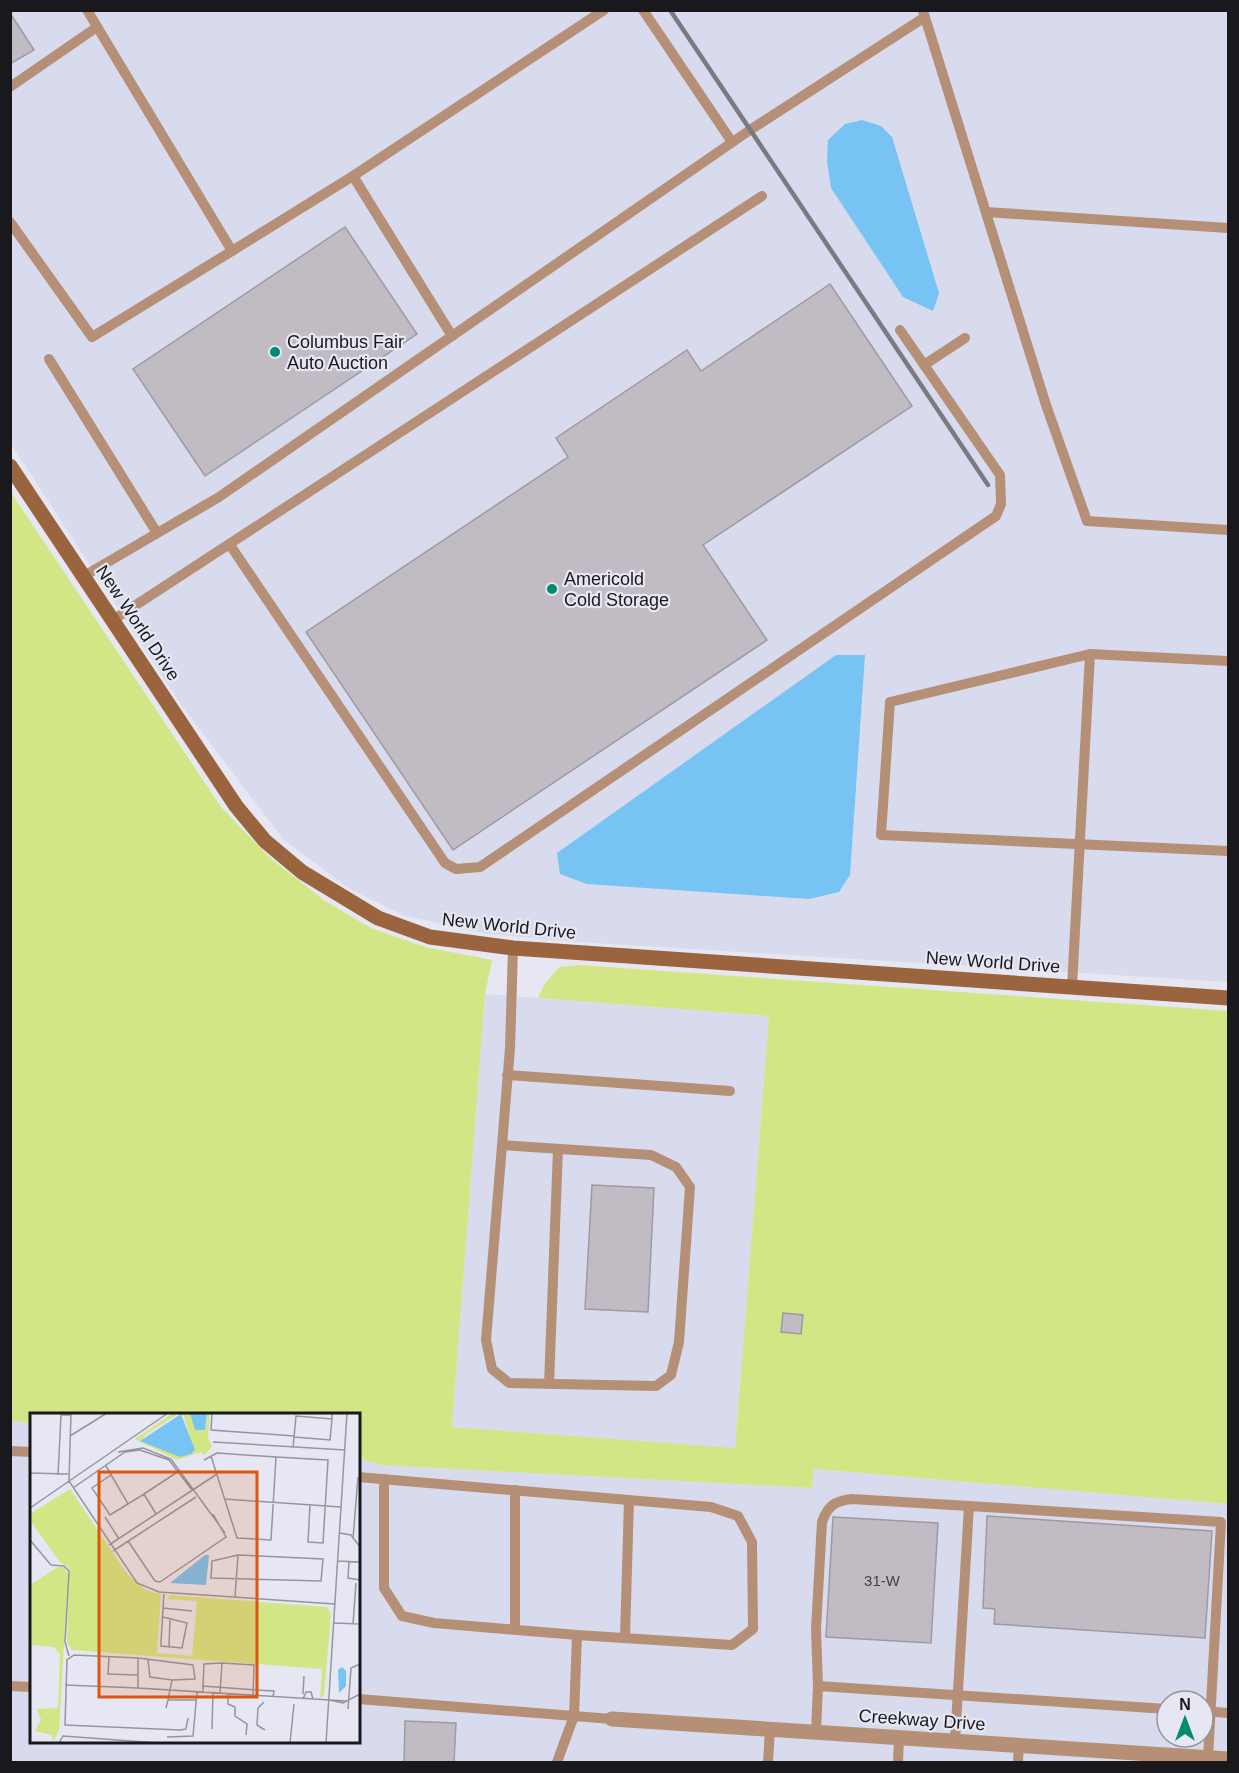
<svg xmlns="http://www.w3.org/2000/svg" width="1239" height="1773" font-family="Arial,sans-serif">
<style>
.built{fill:#d8dbed;fill-rule:evenodd}
.green{fill:#d3e685}
.water{fill:#77c3f4}
.building{fill:#c1bbc4;stroke:#a099a2;stroke-width:1.5}
.lines{fill:none;stroke-linecap:round;stroke-linejoin:round}
.lane{stroke:#b59077;stroke-width:10}
.street{stroke:#b59077;stroke-width:15}
.secondary{stroke:#9a643e;stroke-width:15}
.rail{stroke:#7a7b82;stroke-width:4.5}
.poi-dot{fill:#018b72;stroke:#e6e7f2;stroke-width:2}
.labels{text-anchor:middle;dominant-baseline:central;stroke-width:4.5;stroke-linejoin:round;paint-order:stroke}
.number-label{font-size:15px;fill:#434247}
.poi-label{font-size:18px;fill:#19191d;stroke:#e6e7f2;text-anchor:start}
.street-label{font-size:18px;fill:#19191d;stroke:#e6e7f2}
.inset-road{fill:none;stroke:#94959d;stroke-width:1.5}
.view{fill:#de560d;fill-opacity:0.15;stroke:#de560d;stroke-width:3}
.inset-edge{fill:none;stroke:#19191d;stroke-width:3}
</style>
<rect width="100%" height="100%" fill="#e6e7f2"/>
<!-- built -->
<g class="built">
<polygon points="10,11 1228,11 1228,982 578,942 487,934 405,916 350,889 284,840 182,706 11,444"/>
<polygon points="485,994 769,1016 735,1449 452,1427"/>
<path d="M10,1421L31,1423L32,1742H358L359,1458L381,1465L812,1488L813,1469L1228,1504V1762H11ZM1167,1701H1203V1737H1167Z"/>
</g>
<!-- green -->
<polygon class="green" points="10,491 221,807 270,858 325,901 371,928 425,947 492,960 485,994 452,1427 735,1448 769,1016 538,998 544,985 559,967 579,965 1228,1011 1228,1504 814,1469 812,1488 381,1465 359,1458 358,1414 32,1414 31,1423 11,1421"/>
<!-- water -->
<g class="water">
<polygon points="862,120 881,126 892,137 939,293 933,311 903,297 831,188 827,161 828,140 845,124"/>
<polygon points="836,655 865,655 850,875 839,892 809,899 587,884 560,874 557,853"/>
</g>
<!-- building -->
<g class="building">
<polygon points="10,13 34,50 10,64"/>
<polygon points="345,227 417,334 205,476 133,369"/>
<polygon points="830,284 912,406 703,545 767,640 453,850 306,632 568,457 556,438 687,350 701,371"/>
<polygon points="592,1185 654,1188 648,1312 585,1309"/>
<polygon points="783,1313 803,1315 801,1334 781,1332"/>
<polygon points="987,1516 1212,1531 1205,1638 994,1624 995,1609 983,1608"/>
<polygon points="833,1517 938,1523 931,1643 826,1637"/>
<polygon points="405,1721 456,1723 454,1762 404,1762"/>
</g>
<g class="lines">
<!-- lane -->
<g class="lane">
<polyline points="87,10 232,251 353,176 452,336"/>
<polyline points="643,10 732,142"/>
<polyline points="923,11 1046,405 1087,521 1228,530"/>
<polyline points="10,87 97,27"/>
<polyline points="353,176 604,10"/>
<polyline points="986,212 1228,228"/>
<polyline points="10,222 92,337 232,251"/>
<polyline points="49,359 157,533"/>
<polyline points="924,365 965,338"/>
<polyline points="230,545 445,863 456,869 480,867 996,516 1001,504 1000,475 900,330"/>
<polyline points="84,576 219,497 750,130 925,17"/>
<polyline points="113,620 762,196"/>
<polyline points="1228,661 1090,654 890,702 881,835 1228,851"/>
<polyline points="1072,987 1090,654"/>
<polyline points="507,1075 730,1091"/>
<polyline points="502,1145 651,1155 676,1167 690,1187 679,1342 671,1375 656,1386 509,1383 492,1369 486,1340 510,1048 513,948"/>
<polyline points="549,1384 558,1149"/>
<polyline points="10,1451 32,1452"/>
<polyline points="358,1477 711,1507 738,1516 752,1542 753,1629 732,1645 577,1635 574,1716 557,1762"/>
<polyline points="384,1479 384,1588 402,1616 434,1623 577,1635"/>
<polyline points="515,1490 515,1630"/>
<polyline points="625,1638 629,1500"/>
<polyline points="10,1686 32,1687"/>
<path d="M818,1686L816,1629L822,1522C828,1505 835,1501 852,1499L969,1506"/>
<polyline points="358,1699 612,1719"/>
<polyline points="1203,1711 1228,1713"/>
<polyline points="816,1732 818,1686 1167,1709"/>
<polyline points="955,1741 969,1506 1221,1522 1208,1758"/>
<polyline points="768,1762 770,1729"/>
<polyline points="898,1762 899,1738"/>
<polyline points="1018,1762 1019,1745"/>
</g>
<!-- street -->
<polyline class="street" points="612,1719 1228,1759"/>
<!-- secondary -->
<polyline class="secondary" points="10,466 236,806 265,841 302,872 378,918 430,937 513,948 1228,998"/>
<!-- rail -->
<polyline class="rail" points="670,10 988,485"/>
</g>
<!-- markers -->
<g class="poi-dot">
<circle cx="275" cy="352" r="6"/>
<circle cx="552" cy="589" r="6"/>
</g>
<g class="labels">
<!-- number labels -->
<g class="number-label">
<text x="882" y="1580">31-W</text>
</g>
<!-- poi labels -->
<g class="poi-label">
<text x="287" y="342">Columbus Fair<tspan x="287" dy="21">Auto Auction</tspan></text>
<text x="564" y="579">Americold<tspan x="564" dy="21">Cold Storage</tspan></text>
</g>
<!-- street labels -->
<g class="street-label">
<text transform="translate(138 623) rotate(56)">New World Drive</text>
<text transform="translate(509 926) rotate(6)">New World Drive</text>
<text transform="translate(993 962) rotate(4)">New World Drive</text>
<text transform="translate(922 1720) rotate(4)">Creekway Drive</text>
</g>
</g>
<!-- overview -->
<g transform="translate(30 1413)">
<rect width="330" height="330" fill="#e6e7f2"/>
<path d="M143,0H160L165,17L176,14L177,0H180L178,26L182,33L175,42L171,39L147,47L105,26ZM148,1L154,3L164,39L147,43L131,33L111,29L115,22ZM40,76L97,161L116,177L131,181L127,240L162,243L167,188L137,186L140,182L297,194L301,200L294,283L290,284L292,256L42,237L37,230L39,155L29,148L0,107V101ZM28,154H34L38,161L29,317L23,330L22,322L5,318L11,306L6,296L28,295L30,242L24,234L0,232V172Z" fill="#d3e685" fill-rule="evenodd"/>
<path d="M160,0H177L175,17H165ZM151,1L165,37L161,41L150,44L110,28ZM175,142H179L176,172L140,170ZM312,254L316,258V273L309,280L308,257Z" fill="#77c3f4"/>
<path class="inset-road" d="M41,0L39,68L107,170L129,179L305,191M182,0L181,17L264,23M40,23L77,0M264,24L300,27L302,6M183,29L315,37M263,35L266,3L302,6V0M88,39L113,35L141,46L195,120M246,44L298,47L293,130L278,129L280,91M174,47L187,40L246,44L241,127L207,125L181,43M76,53L98,91L114,81L126,101M0,60L38,61M28,62L31,2H41M81,62L62,75L80,102L98,91M43,75L95,39L110,37L139,47L162,77M114,81L149,58M194,86L311,94M0,95L138,0M75,104L89,126M310,120L321,122L330,134M323,126L328,64M0,127L21,152L34,153L39,158L35,229L39,243M98,128L125,168L130,169L196,124L183,101M79,132L187,61M83,138L166,84M208,142L293,146L291,168L181,165L182,148ZM308,148L330,149M319,149L318,165L330,167M205,184L208,142M133,195L162,198M133,204L157,210L152,235L131,233V229L134,179M304,210L330,211M323,211L326,170M139,235L140,205M79,244L78,261L108,262M108,245L163,252L165,266L142,267L138,287M118,247L120,264L142,267M35,272L108,275M173,273L174,251L192,250M226,277L244,278L243,284M173,279V273L226,277M190,280L192,250L224,252L223,283M198,281V291L205,294V303L217,311L216,322M273,281L274,263M273,286L276,279H281L283,286M299,287L313,290L330,281M234,289L228,295L227,312L235,317M136,295L138,287H166M318,296L321,255L330,251M158,305L156,316L150,317L35,312L37,247L44,242L108,245V275L316,288M182,316L183,280M137,324L163,323L167,279M29,330L33,323L128,330M260,330L264,291M296,330L317,0"/>
<path class="view" d="M69,59H227V284H69Z"/>
<rect width="330" height="330" class="inset-edge"/>
</g>
<!-- border -->
<rect width="1239" height="1773" fill="none" stroke="#19191d" stroke-width="24"/>
<!-- north arrow -->
<g transform="translate(1185 1719)"><circle r="28" fill="#e6e7f2" stroke="#94959d" stroke-width="1.5"/>
<path d="M0-4.5L10 22L0 15L-10 22Z" fill="#018b72"/>
<text y="-9" font-size="16" font-weight="bold" text-anchor="middle" fill="#19191d">N</text>
</g>
</svg>
